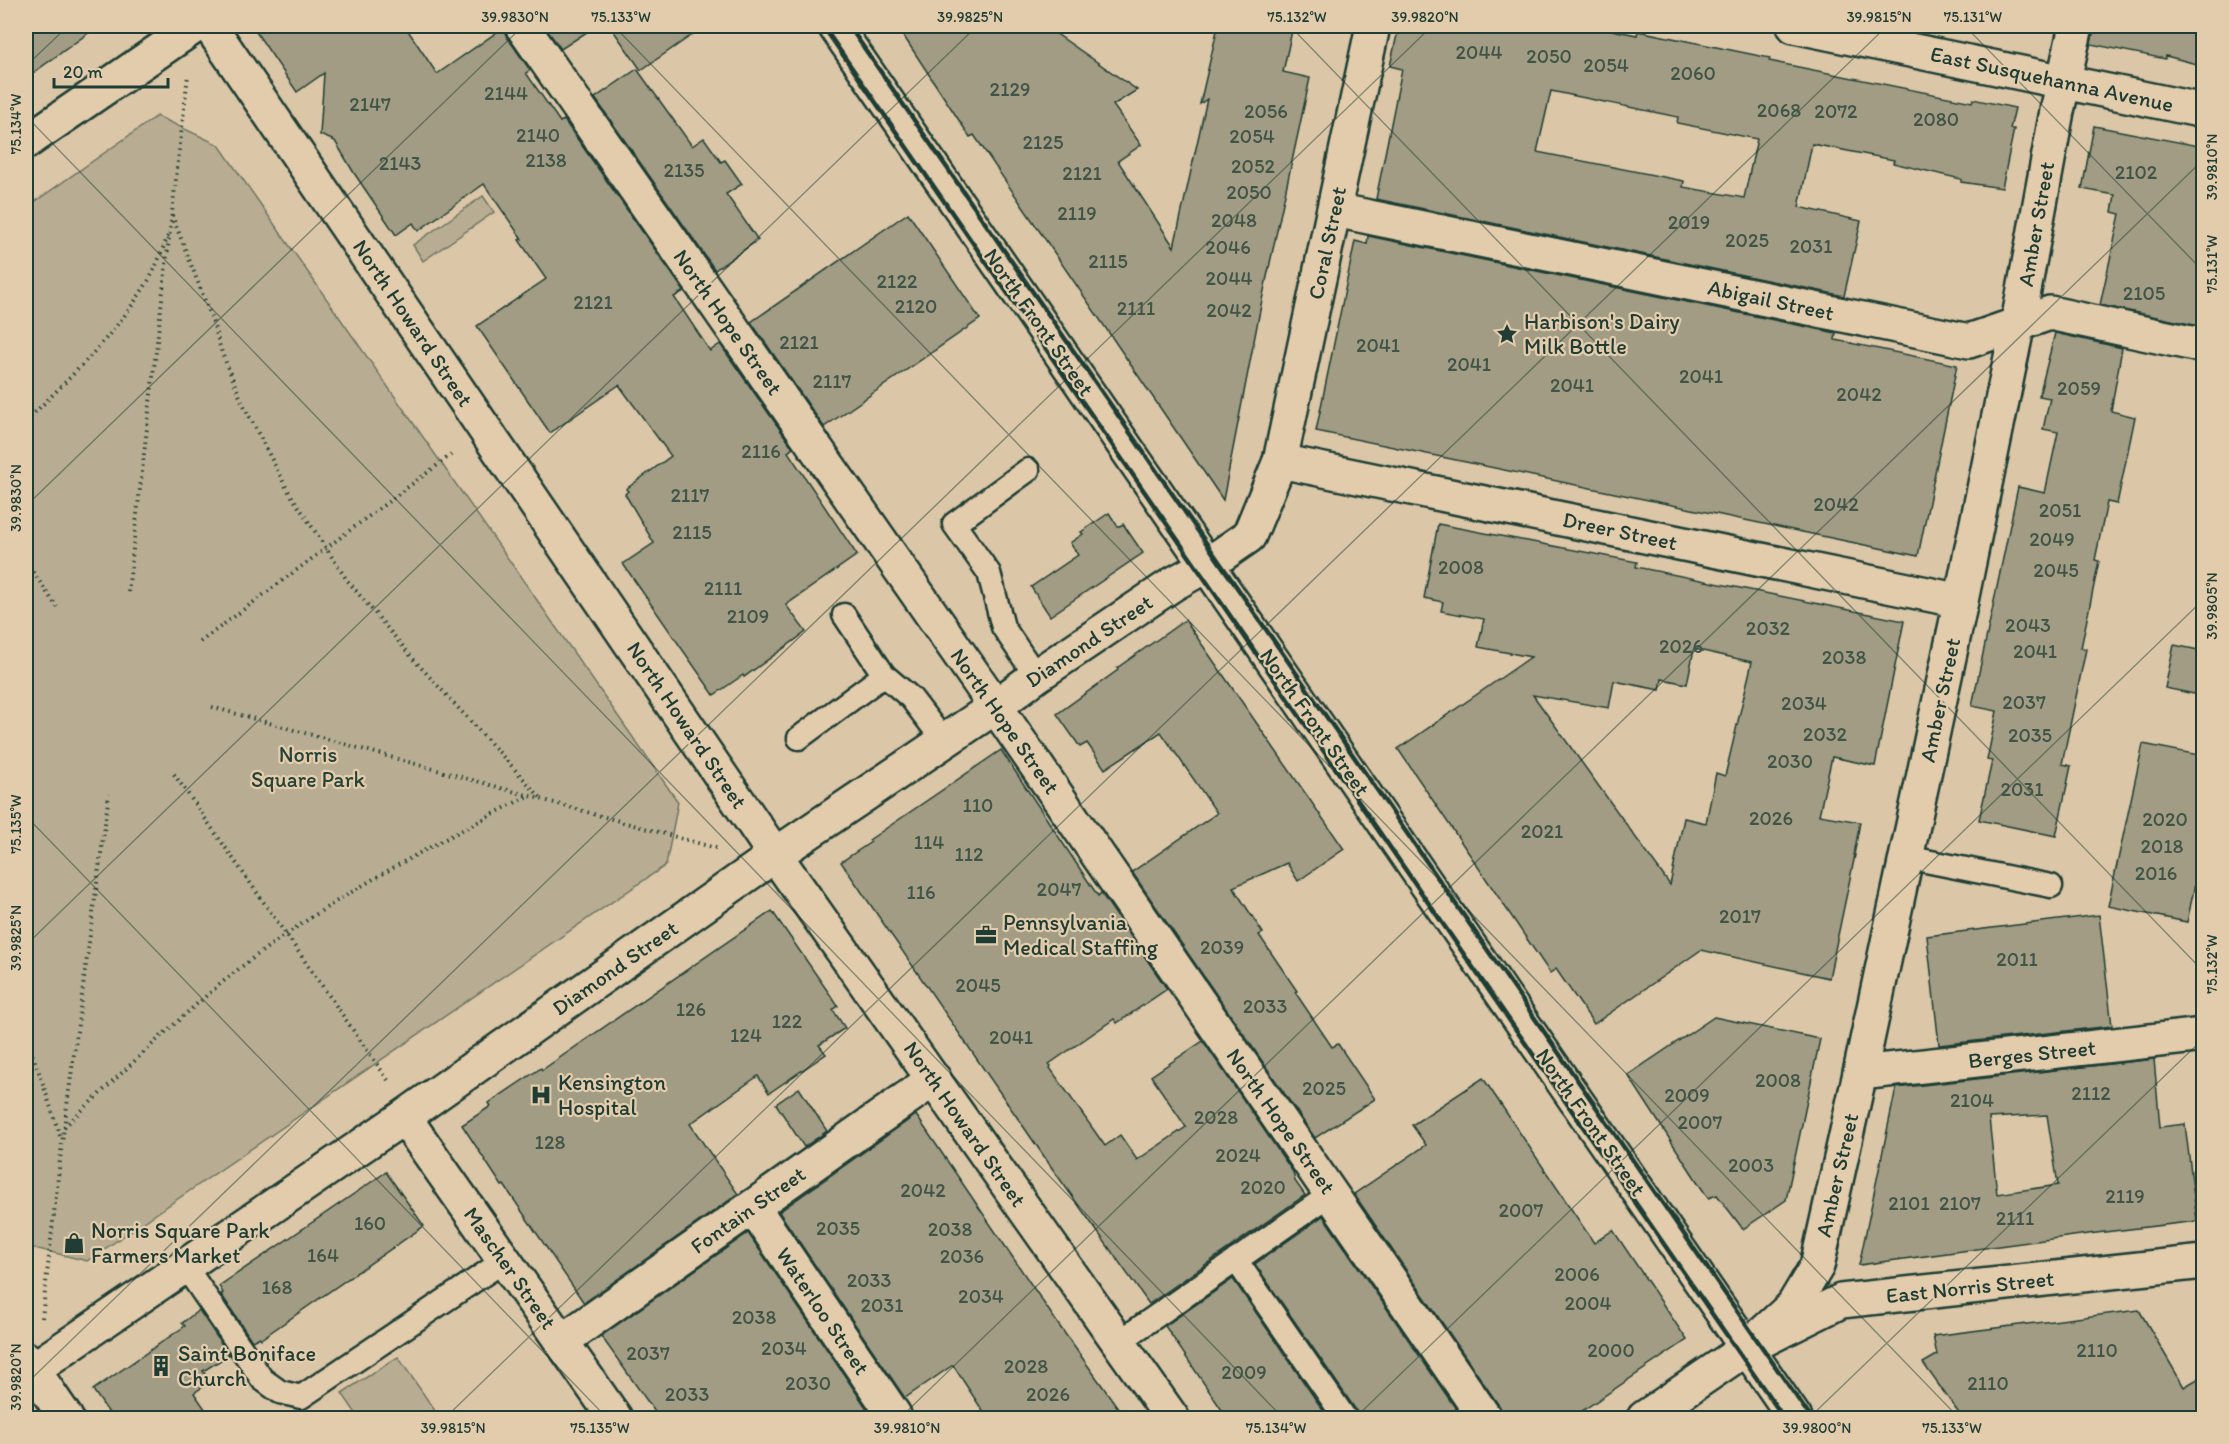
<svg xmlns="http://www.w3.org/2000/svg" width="2229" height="1444" font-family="Itim,sans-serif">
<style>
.green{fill:#b8ad92;stroke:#6c7563;stroke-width:1.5}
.building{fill:#a19c83;stroke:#1f3d34;stroke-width:1.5;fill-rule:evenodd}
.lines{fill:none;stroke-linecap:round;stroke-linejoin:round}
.lane-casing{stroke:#1f3d34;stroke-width:27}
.street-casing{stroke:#1f3d34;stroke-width:38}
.secondary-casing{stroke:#1f3d34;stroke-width:38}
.path{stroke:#1f3d34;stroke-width:4;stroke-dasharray:1.5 4.5;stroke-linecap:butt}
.lane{stroke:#e3ccac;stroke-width:22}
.street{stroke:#e3ccac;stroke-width:33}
.secondary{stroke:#e3ccac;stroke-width:33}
.rail{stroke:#1f3d34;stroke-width:4.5}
.ticks{fill:none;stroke:#1f3d34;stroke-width:1.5;stroke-opacity:0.45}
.labels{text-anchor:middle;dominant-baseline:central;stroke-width:4.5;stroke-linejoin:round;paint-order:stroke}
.number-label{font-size:20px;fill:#405548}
.street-label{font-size:22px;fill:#1f3d34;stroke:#e3ccac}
.poi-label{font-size:22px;fill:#1f3d34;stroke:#e3ccac;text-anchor:start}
.park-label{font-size:22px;fill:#274339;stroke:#e3ccac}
.neatline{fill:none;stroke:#1f3d34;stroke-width:2}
.ticks-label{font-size:15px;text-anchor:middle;fill:#1f3d34}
</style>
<rect width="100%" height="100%" fill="#dbc6a7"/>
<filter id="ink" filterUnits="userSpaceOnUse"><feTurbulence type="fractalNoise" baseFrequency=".0167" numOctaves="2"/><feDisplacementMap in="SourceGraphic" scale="12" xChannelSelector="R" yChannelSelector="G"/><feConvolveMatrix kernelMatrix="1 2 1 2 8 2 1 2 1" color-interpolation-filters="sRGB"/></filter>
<g filter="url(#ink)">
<!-- green -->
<g class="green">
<polygon points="157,116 219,145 678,802 666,865 87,1261 26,1246 26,208"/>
<polygon points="483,196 494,212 423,261 413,245"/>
<polygon points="398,1357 440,1418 359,1418 342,1393"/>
</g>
<!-- building -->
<g class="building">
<polygon points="26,26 98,26 26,78"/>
<polygon points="252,26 405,26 437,74 503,28 507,37 530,70 526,73 560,122 564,120 684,291 674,297 710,351 720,344 793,448 788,452 857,555 786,605 806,632 744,677 743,675 714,695 623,564 654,543 625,494 628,491 626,489 671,456 619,385 550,433 477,326 546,279 519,240 522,239 484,184 418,231 413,223 396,235 354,173 335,141 320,135 324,73 297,92"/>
<polygon points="544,26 596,26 561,49"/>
<polygon points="610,26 705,26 641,70"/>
<polygon points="897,26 1045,26 1137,90 1113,105 1141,145 1118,161 1174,247 1207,99 1200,104 1218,26 1293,26 1283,72 1310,78 1262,300 1223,500 974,135 970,137"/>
<path d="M1399,26H1592L1637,35L1638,31L1770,58L1769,61L1972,102L1973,99L2015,108L2010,129H2014L2002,188L1961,182V179L1893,163L1894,160L1812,144L1799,207L1861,221L1844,296L1376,199L1402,69L1390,66ZM1551,91L1678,117L1677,123L1757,139L1744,198L1683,187L1684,181L1537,152Z"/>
<polygon points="2094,26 2204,26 2204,66 2166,56 2165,59 2091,44"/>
<polygon points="637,69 692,146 704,138 721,162 725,160 742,184 726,194 758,240 715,270 595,98"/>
<polygon points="2094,126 2204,147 2204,327 2100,305 2120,214 2112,212 2115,195 2082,189"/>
<polygon points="908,213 980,319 824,427 751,322"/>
<polygon points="1368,236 1836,333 1835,340 1957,365 1918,556 1316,431 1355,241 1367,244"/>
<polygon points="2055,333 2122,348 2111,411 2135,417 2117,504 2107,502 2095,560 2099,561 2081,648 2086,649 2062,764 2071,766 2056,836 1979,820 1992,761 1987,760 1997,711 1972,706 2018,487 2045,493 2058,432 2043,429 2050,398 2039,396"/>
<polygon points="1109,513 1118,527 1123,524 1143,553 1050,616 1031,587 1078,555 1070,543 1083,534 1081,532"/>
<path d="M1438,524L1637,562L1636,567L1904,621L1875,766L1832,757L1819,815L1860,822L1854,855H1855L1829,978L1701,950L1594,1024L1556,969L1550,973L1398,749L1531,657L1478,647L1484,619L1441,611L1443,602L1424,598ZM1694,649L1752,662L1725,776L1716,773L1706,823L1684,818L1670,885L1533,695L1609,708L1614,681L1660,690L1662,679L1687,684Z"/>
<polygon points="1185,620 1344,849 1298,881 1287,863 1233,887 1263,933 1259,935 1297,991 1295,992 1332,1047 1338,1044 1375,1099 1315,1138 1132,872 1217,813 1161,732 1105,769 1087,743 1080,747 1057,714 1118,670 1117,668"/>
<polygon points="2174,645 2204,651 2204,696 2165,688"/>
<polygon points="2143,744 2204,756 2204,842 2187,922 2108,906"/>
<polygon points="1001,750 1098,896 1101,893 1167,989 1117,1023 1114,1019 1049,1064 1051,1066 1050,1068 1105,1146 1120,1135 1137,1160 1186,1127 1151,1076 1203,1041 1293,1172 1295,1181 1305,1195 1149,1304 1052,1168 841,862 871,842 869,840"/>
<polygon points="772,911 838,1006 833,1010 845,1028 819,1045 826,1054 769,1093 758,1076 690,1124 738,1194 584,1303 504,1185 502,1186 462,1125 491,1106 489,1103 541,1068 542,1070"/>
<polygon points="2099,915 2112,1026 1939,1045 1927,936"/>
<polygon points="1714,1017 1820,1039 1786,1200 1743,1229 1717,1195 1708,1198 1628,1075"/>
<path d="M2154,1059L2160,1127L2185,1124L2197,1221L2088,1234L1859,1265L1896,1088ZM2047,1115L2058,1185L1997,1194L1989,1118Z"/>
<polygon points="1483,1078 1594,1243 1613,1230 1687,1340 1570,1419 1503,1419 1500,1407 1354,1194 1426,1145 1412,1125"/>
<polygon points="799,1088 827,1131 804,1147 776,1104"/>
<polygon points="916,1115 1058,1324 1126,1419 988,1419 953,1365 905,1398 779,1212"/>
<polygon points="386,1172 424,1226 261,1339 260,1337 252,1341 221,1294 223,1293 219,1286"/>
<polygon points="1323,1216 1463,1419 1358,1419 1356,1410 1255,1264"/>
<polygon points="748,1233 874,1419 660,1419 601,1336"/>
<polygon points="1233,1279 1329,1419 1228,1419 1165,1326"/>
<polygon points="199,1310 229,1355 203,1371 210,1382 194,1393 212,1419 113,1419 93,1390 185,1326 182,1323"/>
<polygon points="2139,1310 2184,1387 2204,1375 2204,1419 1963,1419 1923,1363 1937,1355 1933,1336"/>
</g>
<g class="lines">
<defs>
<g id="lane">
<polyline points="1028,470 954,524 989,573 1003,627 1036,676"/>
<polyline points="844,615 884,675 911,698 944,741"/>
<polyline points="799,738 884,675"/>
<polyline points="1906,857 2051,886"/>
<polyline points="1236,1260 1345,1418"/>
<polyline points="185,1266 262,1379 280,1392 301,1397 505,1260"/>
<polyline points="1119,1342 1331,1194"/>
</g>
<g id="street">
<polyline points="210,26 775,855 1172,1418"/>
<polyline points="522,26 976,678 1485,1418"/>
<polyline points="1794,26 2204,111"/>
<polyline points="26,142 195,26"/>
<polyline points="1335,210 1969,341 2050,313 2204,346"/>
<polyline points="1280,461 1961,601"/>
<polyline points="1860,1073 2204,1035"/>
<polyline points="404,1117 615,1418"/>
<polyline points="753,1207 894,1415"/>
<polyline points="562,1341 934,1079"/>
<polyline points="26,1359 66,1418"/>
<polyline points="26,1374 404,1117 775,855 995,707 1036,676 1173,584 1207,565 1249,536 1280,461 1373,26"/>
<polyline points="1644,1418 1747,1348 1793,1306 1817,1266 1860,1073 1961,601 2018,323 2057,111 2076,26"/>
</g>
<g id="secondary">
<polyline points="835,26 1795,1418"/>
<polyline points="1747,1348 1841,1301 2204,1262"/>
</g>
</defs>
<!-- lane casing -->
<use href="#lane" class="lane-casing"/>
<!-- street casing -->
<use href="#street" class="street-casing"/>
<!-- secondary casing -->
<use href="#secondary" class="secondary-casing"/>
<!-- path -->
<g class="path">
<polyline points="172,215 212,319 222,353 243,404 287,489 347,580 415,661 541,798"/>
<path d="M26,421C71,377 117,333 150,278C157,265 162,250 168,236"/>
<polyline points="26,562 57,607"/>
<polyline points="128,592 188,75"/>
<polyline points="200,642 451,455"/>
<polyline points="212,707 719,849"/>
<polyline points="174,774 388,1080"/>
<polyline points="26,1038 40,1075 61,1139"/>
<path d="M64,1127C122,1074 178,1017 240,968C329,899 430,846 530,795"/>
<polyline points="42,1318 62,1143 109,794"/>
</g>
<!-- lane -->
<use href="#lane" class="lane"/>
<!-- street -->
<use href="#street" class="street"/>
<!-- secondary -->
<use href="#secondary" class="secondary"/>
<!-- rail -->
<g class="rail">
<polyline points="823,26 1784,1418"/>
<polyline points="849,26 1811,1418"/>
</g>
</g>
</g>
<!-- ticks -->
<path class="ticks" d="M614,26L1959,1418M1290,26L2204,972M1965,26L2204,272M26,66L68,26M26,116L1283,1418M26,506L523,26M26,816L607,1418M26,945L977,26M26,1384L1432,26M445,1418L1887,26M900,1418L2204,159M1355,1418L2204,599M1809,1418L2204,1038"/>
<!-- icons -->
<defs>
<symbol id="sight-bare" viewBox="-9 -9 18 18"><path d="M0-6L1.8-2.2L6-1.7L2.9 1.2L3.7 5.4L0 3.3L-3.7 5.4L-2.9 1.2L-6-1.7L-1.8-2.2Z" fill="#1f3d34" stroke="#e3ccac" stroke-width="2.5" paint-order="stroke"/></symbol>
<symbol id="office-bare" viewBox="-9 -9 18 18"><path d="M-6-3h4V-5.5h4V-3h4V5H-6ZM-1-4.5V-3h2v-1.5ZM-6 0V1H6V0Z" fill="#1f3d34" stroke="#e3ccac" stroke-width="2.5" paint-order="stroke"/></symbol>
<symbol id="hospital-bare" viewBox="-9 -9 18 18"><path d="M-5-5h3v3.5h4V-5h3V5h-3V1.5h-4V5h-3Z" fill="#1f3d34" stroke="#e3ccac" stroke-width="2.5" paint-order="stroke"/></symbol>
<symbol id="shop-bare" viewBox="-9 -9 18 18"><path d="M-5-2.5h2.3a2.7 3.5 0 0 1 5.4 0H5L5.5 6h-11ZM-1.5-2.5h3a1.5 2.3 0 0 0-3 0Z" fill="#1f3d34" stroke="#e3ccac" stroke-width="2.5" paint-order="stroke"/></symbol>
<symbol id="building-bare" viewBox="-9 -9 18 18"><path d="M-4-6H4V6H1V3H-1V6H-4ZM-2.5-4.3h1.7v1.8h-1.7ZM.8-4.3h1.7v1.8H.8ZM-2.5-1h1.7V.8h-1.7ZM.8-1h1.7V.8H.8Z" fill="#1f3d34" stroke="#e3ccac" stroke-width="2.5" paint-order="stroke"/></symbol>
</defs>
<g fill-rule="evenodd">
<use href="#sight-bare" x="1492" y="319" width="30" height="30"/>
<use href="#office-bare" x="971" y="920" width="30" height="30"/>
<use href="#hospital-bare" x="526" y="1080" width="30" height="30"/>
<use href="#shop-bare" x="59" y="1228" width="30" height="30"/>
<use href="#building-bare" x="146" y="1351" width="30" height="30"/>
</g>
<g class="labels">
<!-- number labels -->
<g class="number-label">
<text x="1479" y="52">2044</text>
<text x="1549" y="56">2050</text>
<text x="1606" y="65">2054</text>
<text x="1693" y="73">2060</text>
<text x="1010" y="89">2129</text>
<text x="506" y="93">2144</text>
<text x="370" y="104">2147</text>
<text x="1779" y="110">2068</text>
<text x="1266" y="111">2056</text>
<text x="1836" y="111">2072</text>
<text x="1936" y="119">2080</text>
<text x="538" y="135">2140</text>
<text x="1252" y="136">2054</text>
<text x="1043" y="142">2125</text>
<text x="546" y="160">2138</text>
<text x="400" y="163">2143</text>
<text x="1253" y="166">2052</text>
<text x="684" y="170">2135</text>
<text x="2136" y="172">2102</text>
<text x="1082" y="173">2121</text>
<text x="1249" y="192">2050</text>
<text x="1077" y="213">2119</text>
<text x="1234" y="220">2048</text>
<text x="1689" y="222">2019</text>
<text x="1747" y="240">2025</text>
<text x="1811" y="246">2031</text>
<text x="1228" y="247">2046</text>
<text x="1108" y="261">2115</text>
<text x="1229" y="278">2044</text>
<text x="897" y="281">2122</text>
<text x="2144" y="293">2105</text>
<text x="593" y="302">2121</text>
<text x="916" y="306">2120</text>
<text x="1136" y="308">2111</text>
<text x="1229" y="310">2042</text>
<text x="799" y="342">2121</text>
<text x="1378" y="345">2041</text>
<text x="1469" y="364">2041</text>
<text x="1701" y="376">2041</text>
<text x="832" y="381">2117</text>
<text x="1572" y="385">2041</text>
<text x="2079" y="388">2059</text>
<text x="1859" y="394">2042</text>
<text x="761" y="451">2116</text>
<text x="690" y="495">2117</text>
<text x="1836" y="504">2042</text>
<text x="2060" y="510">2051</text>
<text x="692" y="532">2115</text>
<text x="2052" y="539">2049</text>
<text x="1461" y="567">2008</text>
<text x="2056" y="570">2045</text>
<text x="723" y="588">2111</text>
<text x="748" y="616">2109</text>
<text x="2028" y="625">2043</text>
<text x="1768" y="628">2032</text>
<text x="1681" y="646">2026</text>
<text x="2035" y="651">2041</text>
<text x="1844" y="657">2038</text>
<text x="2024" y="702">2037</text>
<text x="1804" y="703">2034</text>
<text x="1825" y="734">2032</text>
<text x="2030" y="735">2035</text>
<text x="1790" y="761">2030</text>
<text x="2022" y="789">2031</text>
<text x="978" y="805">110</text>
<text x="1771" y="818">2026</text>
<text x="2165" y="819">2020</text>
<text x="1542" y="831">2021</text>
<text x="929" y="842">114</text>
<text x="2162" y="846">2018</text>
<text x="969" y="854">112</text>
<text x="2156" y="873">2016</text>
<text x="1059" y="889">2047</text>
<text x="921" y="892">116</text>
<text x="1740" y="916">2017</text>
<text x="1222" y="947">2039</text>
<text x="2017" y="959">2011</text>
<text x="978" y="985">2045</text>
<text x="1265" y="1006">2033</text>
<text x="691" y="1009">126</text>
<text x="787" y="1021">122</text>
<text x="746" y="1035">124</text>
<text x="1011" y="1037">2041</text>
<text x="1778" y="1080">2008</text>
<text x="1324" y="1088">2025</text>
<text x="2091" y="1093">2112</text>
<text x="1687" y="1095">2009</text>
<text x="1972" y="1100">2104</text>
<text x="1216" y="1117">2028</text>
<text x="1700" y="1122">2007</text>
<text x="550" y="1142">128</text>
<text x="1238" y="1155">2024</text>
<text x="1751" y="1165">2003</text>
<text x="1263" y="1187">2020</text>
<text x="923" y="1190">2042</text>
<text x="2125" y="1196">2119</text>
<text x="1909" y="1203">2101</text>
<text x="1960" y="1203">2107</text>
<text x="1521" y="1210">2007</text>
<text x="2015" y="1218">2111</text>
<text x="370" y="1223">160</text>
<text x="838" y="1228">2035</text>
<text x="950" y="1229">2038</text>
<text x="323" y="1255">164</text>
<text x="962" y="1256">2036</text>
<text x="1577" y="1274">2006</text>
<text x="869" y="1280">2033</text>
<text x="277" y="1287">168</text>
<text x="981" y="1296">2034</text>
<text x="1588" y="1303">2004</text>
<text x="882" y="1305">2031</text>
<text x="754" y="1317">2038</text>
<text x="784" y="1348">2034</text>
<text x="1611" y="1350">2000</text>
<text x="2097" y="1350">2110</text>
<text x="648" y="1353">2037</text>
<text x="1026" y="1366">2028</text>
<text x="1244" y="1372">2009</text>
<text x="808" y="1383">2030</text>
<text x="1988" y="1383">2110</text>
<text x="687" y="1394">2033</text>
<text x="1048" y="1394">2026</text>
</g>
<!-- street labels -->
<g class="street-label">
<text transform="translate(2052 79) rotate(12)">East Susquehanna Avenue</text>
<text transform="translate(2036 224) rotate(-80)">Amber Street</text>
<text transform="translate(1327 243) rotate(-78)">Coral Street</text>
<text transform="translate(1771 300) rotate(12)">Abigail Street</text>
<text transform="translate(728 322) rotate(55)">North Hope Street</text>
<text transform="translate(1039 322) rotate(55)">North Front Street</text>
<text transform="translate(413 323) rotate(56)">North Howard Street</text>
<text transform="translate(1620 531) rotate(12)">Dreer Street</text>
<text transform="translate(1089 641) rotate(-34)">Diamond Street</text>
<text transform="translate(1940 700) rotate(-78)">Amber Street</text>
<text transform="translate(1005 721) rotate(55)">North Hope Street</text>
<text transform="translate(1315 722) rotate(55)">North Front Street</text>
<text transform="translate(687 725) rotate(56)">North Howard Street</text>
<text transform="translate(615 968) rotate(-35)">Diamond Street</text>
<text transform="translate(2032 1054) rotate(-6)">Berges Street</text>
<text transform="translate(1281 1121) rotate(55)">North Hope Street</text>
<text transform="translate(1591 1122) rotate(55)">North Front Street</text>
<text transform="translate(965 1124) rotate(55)">North Howard Street</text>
<text transform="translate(1837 1175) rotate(-77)">Amber Street</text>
<text transform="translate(748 1210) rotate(-35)">Fontain Street</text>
<text transform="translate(510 1268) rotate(55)">Mascher Street</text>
<text transform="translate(1970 1287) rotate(-6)">East Norris Street</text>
<text transform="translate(823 1311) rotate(56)">Waterloo Street</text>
</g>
<!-- poi labels -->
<g class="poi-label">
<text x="1524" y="321">Harbison's Dairy<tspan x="1524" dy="25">Milk Bottle</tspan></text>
<text x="1003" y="922">Pennsylvania<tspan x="1003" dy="25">Medical Staffing</tspan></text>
<text x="558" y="1082">Kensington<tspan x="558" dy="25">Hospital</tspan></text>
<text x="91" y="1230">Norris Square Park<tspan x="91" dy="25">Farmers Market</tspan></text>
<text x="178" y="1353">Saint Boniface<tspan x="178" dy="25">Church</tspan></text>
</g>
<!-- park labels -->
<g class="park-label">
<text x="308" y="754">Norris<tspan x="308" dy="25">Square Park</tspan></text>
</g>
</g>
<!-- margin -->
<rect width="2229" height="1444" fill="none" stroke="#e3ccac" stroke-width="66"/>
<!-- scale -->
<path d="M54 78v9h114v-9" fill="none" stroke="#1f3d34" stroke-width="3"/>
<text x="63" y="78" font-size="18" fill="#1f3d34" stroke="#e3ccac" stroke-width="4.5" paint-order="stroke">20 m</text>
<rect x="33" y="33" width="2163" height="1378" class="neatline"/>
<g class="ticks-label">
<text x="515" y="22">39.9830°N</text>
<text x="621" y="22">75.133°W</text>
<text x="970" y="22">39.9825°N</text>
<text x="1297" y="22">75.132°W</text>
<text x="1425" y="22">39.9820°N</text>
<text x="1879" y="22">39.9815°N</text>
<text x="1973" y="22">75.131°W</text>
<text transform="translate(16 124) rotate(-90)" y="5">75.134°W</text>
<text transform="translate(2212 167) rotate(-90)" y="5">39.9810°N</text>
<text transform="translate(2212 264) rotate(-90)" y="5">75.131°W</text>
<text transform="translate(16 498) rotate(-90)" y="5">39.9830°N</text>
<text transform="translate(2212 606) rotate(-90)" y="5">39.9805°N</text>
<text transform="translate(16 824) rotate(-90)" y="5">75.135°W</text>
<text transform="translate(16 938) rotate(-90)" y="5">39.9825°N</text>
<text transform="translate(2212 964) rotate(-90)" y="5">75.132°W</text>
<text transform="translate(16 1377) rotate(-90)" y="5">39.9820°N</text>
<text x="453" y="1433">39.9815°N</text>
<text x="600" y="1433">75.135°W</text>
<text x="907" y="1433">39.9810°N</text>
<text x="1276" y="1433">75.134°W</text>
<text x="1817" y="1433">39.9800°N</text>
<text x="1952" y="1433">75.133°W</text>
</g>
</svg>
